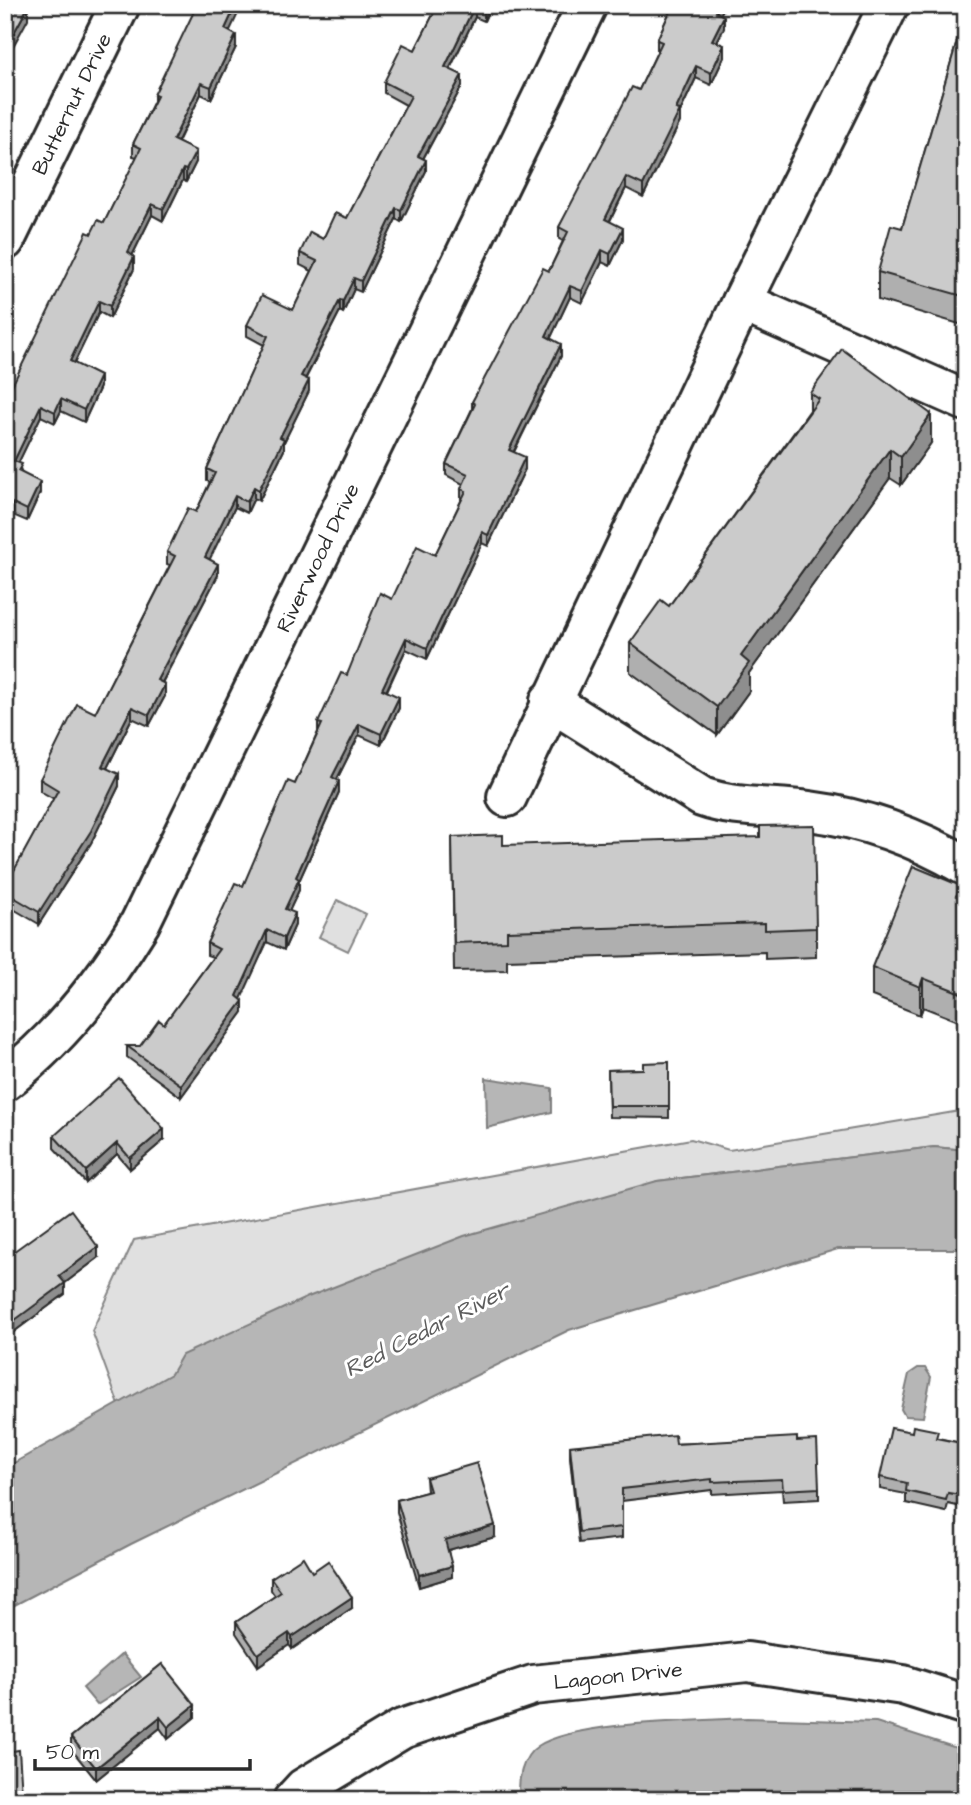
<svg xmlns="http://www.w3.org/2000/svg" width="971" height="1805" font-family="'Architects Daughter',sans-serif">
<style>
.green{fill:#e0e0e0;stroke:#868686;stroke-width:2}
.water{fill:#b6b6b6;stroke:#7e7e7e;stroke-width:2}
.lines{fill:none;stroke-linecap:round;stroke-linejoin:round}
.minor-casing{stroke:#2b2b2b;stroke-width:44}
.minor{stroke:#fff;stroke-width:38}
.wall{fill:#afafaf;stroke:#2b2b2b;stroke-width:2}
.shaded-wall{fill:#8e8e8e;stroke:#2b2b2b;stroke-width:2}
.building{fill:#cbcbcb;stroke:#2b2b2b;stroke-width:2}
.labels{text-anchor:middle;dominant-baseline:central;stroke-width:6;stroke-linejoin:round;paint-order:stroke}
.street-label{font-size:21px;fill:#2b2b2b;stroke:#fff}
.water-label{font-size:23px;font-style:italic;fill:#5c5c5c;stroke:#fff}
</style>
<rect width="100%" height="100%" fill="#fff"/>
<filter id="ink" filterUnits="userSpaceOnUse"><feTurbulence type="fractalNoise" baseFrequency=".0143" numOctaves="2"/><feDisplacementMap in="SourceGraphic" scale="14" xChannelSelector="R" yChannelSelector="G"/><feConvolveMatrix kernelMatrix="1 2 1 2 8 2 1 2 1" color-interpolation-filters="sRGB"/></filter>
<g filter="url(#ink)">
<!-- green -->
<g class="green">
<polygon points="337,900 366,914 348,951 319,937"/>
<polygon points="966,1110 966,1150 934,1147 657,1181 123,1416 92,1331 134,1240 691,1139 729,1150"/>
</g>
<!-- water -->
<g class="water">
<polygon points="486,1078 552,1088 552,1112 487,1128"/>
<polygon points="934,1147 966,1150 966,1249 838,1249 569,1330 131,1544 5,1610 5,1468 171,1374 182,1355 308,1297 464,1236 657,1181"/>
<polygon points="918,1368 925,1368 931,1377 923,1417 905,1416 901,1409 909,1374"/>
<polygon points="122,1654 141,1677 97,1705 83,1688"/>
<path d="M747,1718L876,1722L966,1751V1800H521C516,1783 522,1756 538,1746C577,1721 698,1721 747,1718Z"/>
</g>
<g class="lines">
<defs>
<g id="minor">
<polyline points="5,240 120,5"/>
<polyline points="742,302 966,401"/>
<path d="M550,701L702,797C735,809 774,806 809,811C863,818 918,838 966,866"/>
<polyline points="507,797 742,302 889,5"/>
<path d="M5,1081C61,1037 103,984 140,923L587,5"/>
<polyline points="293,1800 304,1788 402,1729 533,1685 747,1662 903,1685 966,1705"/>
</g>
</defs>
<!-- minor casing -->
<use href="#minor" class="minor-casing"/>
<!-- minor -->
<use href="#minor" class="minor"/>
</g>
<!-- wall -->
<g class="wall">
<polygon points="438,5 491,5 484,21 475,17 450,69 462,86 423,159 426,171 401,222 396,219 361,292 354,289 343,313 340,311 306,378 309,391 284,442 284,450 259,501 254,498 247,513 235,507 209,559 218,575 162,683 165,696 149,726 132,718 107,768 119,786 91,843 39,924 5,904 5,887 54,799 40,791 40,779 95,713 170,565 167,564 167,552 196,512 210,482 207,481 207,469 264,345 247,336 247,325 293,310 312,271 300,265 300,253 323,239 347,218 406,105 384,93 384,82 415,50"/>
<polygon points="673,5 725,5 720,14 724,28 717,42 724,57 711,85 696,78 680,112 680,122 643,197 626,188 610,221 623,239 610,266 602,262 582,303 570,297 550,339 561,356 514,452 525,469 488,546 482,543 427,659 406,649 387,691 399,708 381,745 359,735 337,779 339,792 299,881 299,890 289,911 295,925 284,950 267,942 240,999 243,1012 181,1097 127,1057 127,1046 140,1046 164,1024 213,957 207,955 207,943 243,886 295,784 318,732 318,723 392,599 435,555 461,501 461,489 463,484 446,475 446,464 472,409 472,402 549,271 563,241 559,239 559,227 639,90 657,52 657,40"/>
<polygon points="966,11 966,326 878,300 878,272 902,228"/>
<polygon points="229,32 236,47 211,99 201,94 178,142 196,162 186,182 183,180 163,221 152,215 132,256 134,269 110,318 99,312 74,363 100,387 84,422 61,411 55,423 41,416 18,463 22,473 40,493 27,521 13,515 5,531 5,400 91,234 104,223 137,157 133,156 133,144 154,101 154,95"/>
<polygon points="810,393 931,443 901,485 890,478 749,673 749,691 717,735 630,672 630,643 669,606 810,410"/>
<polygon points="452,837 503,845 816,928 816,957 765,959 765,952 507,960 507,970 454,971"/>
<polygon points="961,898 966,900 966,1024 923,1007 920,1015 872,996 872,967"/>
<polygon points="669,1062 669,1118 609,1117 608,1070 643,1069"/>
<polygon points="54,1136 164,1140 130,1169 117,1154 86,1183 54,1148"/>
<polygon points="5,1242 13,1252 98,1258 65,1283 65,1294 11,1334 5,1327"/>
<polygon points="938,1438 966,1444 966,1508 948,1504 946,1512 906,1503 906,1494 880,1489 880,1477"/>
<polygon points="797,1441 819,1488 819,1499 783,1501 782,1490 712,1494 712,1490 622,1501 622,1538 579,1543 570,1458 570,1446"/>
<polygon points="426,1478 495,1537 448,1550 452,1577 419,1587 397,1512 397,1500 427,1492"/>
<polygon points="312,1572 352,1608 292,1649 289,1645 258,1666 236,1633 236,1622 275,1596 271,1590 271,1578"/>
<polygon points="162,1664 195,1717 168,1739 160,1728 96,1780 71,1749 71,1737"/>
<polygon points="5,1752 22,1795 22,1800 5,1800"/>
</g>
<!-- shaded-wall -->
<g class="shaded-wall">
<polygon points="236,5 242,5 225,41 225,29"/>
<polygon points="475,5 475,17 445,78 445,67"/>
<polygon points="486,5 491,5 484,21 484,10"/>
<polygon points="719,5 725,5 716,24 716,12"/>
<polygon points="28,7 28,19 5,61 5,49"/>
<polygon points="724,16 724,28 712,51 712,40"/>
<polygon points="236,35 236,47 211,99 211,87"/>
<polygon points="724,45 724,57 711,85 711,73"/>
<polygon points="696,66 696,78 680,112 680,122 643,197 643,185 676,109"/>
<polygon points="462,75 462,86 418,168 418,156"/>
<polygon points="201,83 201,94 173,151 173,140"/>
<polygon points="196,151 196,162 186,182 186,170"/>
<polygon points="426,160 426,171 401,222 401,210"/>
<polygon points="183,169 183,180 163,221 163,209"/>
<polygon points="626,177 626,188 605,230 605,219"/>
<polygon points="152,204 152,215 128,264 128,252"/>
<polygon points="396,208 396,219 361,292 361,281"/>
<polygon points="623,228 623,239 610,266 610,254"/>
<polygon points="602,250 602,262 582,303 582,291"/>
<polygon points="134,257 134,269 110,318 110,306"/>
<polygon points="354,278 354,289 343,313 343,301"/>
<polygon points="570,286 570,297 546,348 546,336"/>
<polygon points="340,300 340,311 301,387 301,376"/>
<polygon points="99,301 99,312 70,372 70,361"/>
<polygon points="561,344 561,356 509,461 509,450"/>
<polygon points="100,376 100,387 84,422 84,410"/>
<polygon points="309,380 309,391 284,442 284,450 259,501 259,490 280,437"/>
<polygon points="61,399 61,411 55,423 55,412"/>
<polygon points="41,405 41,416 14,472 14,461"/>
<polygon points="931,414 931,443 901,485 901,457"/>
<polygon points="890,449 890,478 749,673 749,691 717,735 717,707 741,656"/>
<polygon points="525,457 525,469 488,546 488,535"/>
<polygon points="40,482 40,493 27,521 27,510"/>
<polygon points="254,487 254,498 247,513 247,502"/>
<polygon points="235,496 235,507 205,569 205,557"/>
<polygon points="13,503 13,515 5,531 5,520"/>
<polygon points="482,532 482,543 427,659 427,648"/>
<polygon points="218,564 218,575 157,692 157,680"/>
<polygon points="406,638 406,649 382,700 382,689"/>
<polygon points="165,684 165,696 149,726 149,715"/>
<polygon points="399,697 399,708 381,745 381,734"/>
<polygon points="132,707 132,718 102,778 102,766"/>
<polygon points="359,724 359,735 332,789 332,777"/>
<polygon points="119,774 119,786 91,843 39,924 39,912"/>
<polygon points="339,781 339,792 299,881 299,890 285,920 285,909 296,877"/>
<polygon points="961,886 961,914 956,896"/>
<polygon points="295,913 295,925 284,950 284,938"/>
<polygon points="267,930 267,942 237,1008 237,996"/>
<polygon points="9,960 9,971 5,975 5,963"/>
<polygon points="923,978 923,1007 920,1015 920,987"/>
<polygon points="243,1001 243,1012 181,1097 181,1085"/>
<polygon points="164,1129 164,1140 130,1169 130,1158"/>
<polygon points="117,1143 117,1154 86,1183 86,1171"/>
<polygon points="98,1247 98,1258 65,1283 65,1294 11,1334 11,1323 59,1276"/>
<polygon points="495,1525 495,1537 445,1551 445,1540"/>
<polygon points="452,1566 452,1577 419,1587 419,1575"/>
<polygon points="352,1597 352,1608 292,1649 292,1637"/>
<polygon points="289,1633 289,1645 258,1666 258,1654"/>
<polygon points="195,1705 195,1717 168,1739 168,1727"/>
<polygon points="160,1717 160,1728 96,1780 96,1768"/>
</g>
<!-- building -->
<g class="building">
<polygon points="5,5 23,5 28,7 5,49"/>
<polygon points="197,5 236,5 225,29 236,35 211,87 201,83 173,140 196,151 186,170 183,169 163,209 152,204 128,252 134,257 110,306 99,301 70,361 100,376 84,410 61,399 55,412 41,405 14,461 22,464 18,471 40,482 27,510 13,503 5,520 5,400 87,232 91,234 98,220 104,223 141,148 133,144 157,96 154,95"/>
<polygon points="438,5 486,5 484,10 475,5 445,67 462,75 418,156 426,160 401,210 396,208 361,281 354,278 343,301 340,300 301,376 309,380 280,437 284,439 259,490 254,487 247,502 235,496 205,557 218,564 157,680 165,684 149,715 132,707 102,766 119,774 91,831 39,912 5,892 5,887 58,790 40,779 77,704 95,713 175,556 167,552 188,508 196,512 215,473 207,469 268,336 247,325 262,295 293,310 317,261 300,253 310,232 323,239 335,213 347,218 411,96 384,82 403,44 415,50"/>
<polygon points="673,5 719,5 716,12 724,16 712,40 724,45 711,73 696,66 676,109 680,110 643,185 626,177 605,219 623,228 610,254 602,250 582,291 570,286 546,336 561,344 509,450 525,457 488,535 482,532 427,648 406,638 382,689 399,697 381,734 359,724 332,777 339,781 296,877 299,879 285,909 295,913 284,938 267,930 237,996 243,1001 181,1085 127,1046 140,1046 159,1020 164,1024 219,949 207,943 235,883 243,886 288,781 295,784 322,724 318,723 341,673 347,675 380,593 392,599 417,546 435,555 466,491 461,489 468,474 446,464 475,404 472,402 543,268 549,271 568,232 559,227 632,87 639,90 662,42 657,40"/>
<polygon points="966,11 966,297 878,272 891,225 902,228"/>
<polygon points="842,349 931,414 901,457 890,449 741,656 749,663 717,707 630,643 661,600 669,606 819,399 810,393"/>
<polygon points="814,825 816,928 765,930 765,923 507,931 507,941 454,943 452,837 503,835 503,845 760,837 760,826"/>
<polygon points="913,866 961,886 956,896 966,899 966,995 923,978 920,987 872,967"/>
<polygon points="669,1062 669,1106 609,1106 608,1070 643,1069 643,1063"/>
<polygon points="119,1078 164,1129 130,1158 117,1143 86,1171 54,1136"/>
<polygon points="71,1210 98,1247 59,1276 65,1283 11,1323 5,1316 5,1242 13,1252"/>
<polygon points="913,1426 938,1431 936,1438 966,1444 966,1496 948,1493 946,1500 906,1491 907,1483 880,1477 891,1428 912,1432"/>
<polygon points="675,1435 676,1444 797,1437 797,1441 817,1440 819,1488 783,1490 782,1479 712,1482 712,1479 622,1489 622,1527 579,1532 570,1446"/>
<polygon points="477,1463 495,1525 445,1540 452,1566 419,1575 397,1500 430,1491 426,1478"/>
<polygon points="303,1557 312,1572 328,1561 352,1597 292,1637 289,1633 258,1654 236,1622 281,1592 271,1578"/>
<polygon points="162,1664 195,1705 168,1727 160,1717 96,1768 71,1737"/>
<polygon points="19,1750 22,1795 5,1796 5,1752"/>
</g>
</g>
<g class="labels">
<!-- street labels -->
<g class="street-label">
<text transform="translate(72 104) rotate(-64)">Butternut Drive</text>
<text transform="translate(318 558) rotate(-64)">Riverwood Drive</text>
<text transform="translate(618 1676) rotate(-6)">Lagoon Drive</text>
</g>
<!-- water labels -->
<g class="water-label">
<text transform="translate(427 1330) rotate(-27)">Red Cedar River</text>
</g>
</g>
<!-- margin -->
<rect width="971" height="1805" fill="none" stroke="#fff" stroke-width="28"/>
<rect x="14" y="14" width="943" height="1777" fill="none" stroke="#2b2b2b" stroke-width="2.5" filter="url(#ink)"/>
<!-- scale -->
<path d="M35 1759v10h215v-10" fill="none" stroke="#2b2b2b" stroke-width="3.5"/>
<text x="46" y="1759" font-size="21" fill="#2b2b2b" stroke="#ffffff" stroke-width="5" paint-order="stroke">50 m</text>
</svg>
